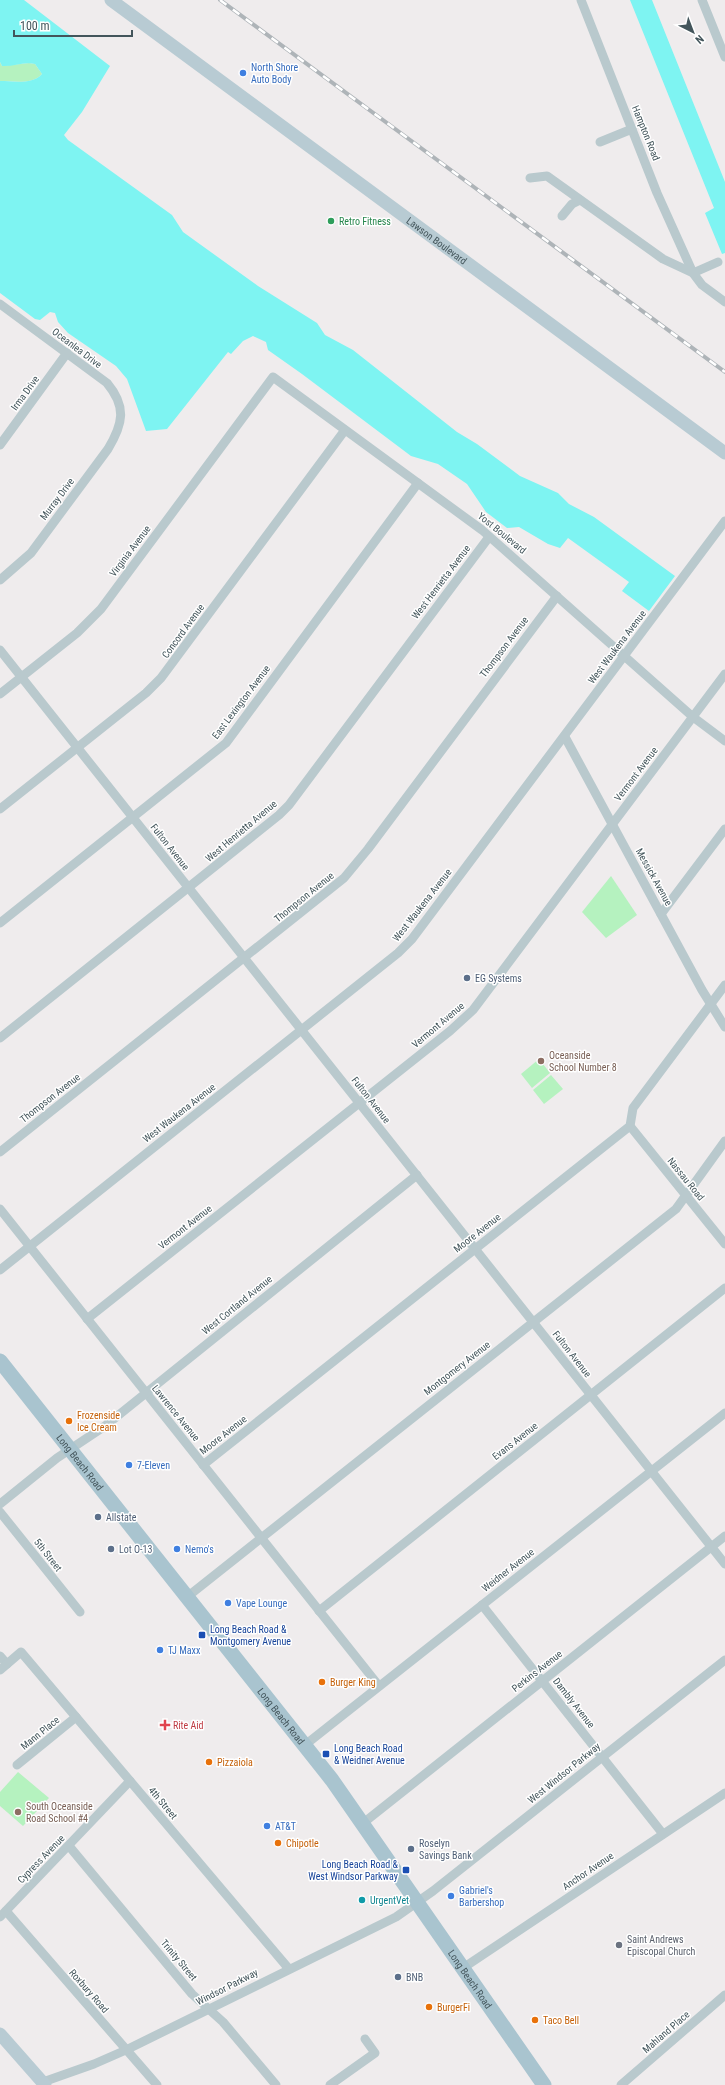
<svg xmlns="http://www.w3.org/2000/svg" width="725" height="2085" font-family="'Roboto Condensed',sans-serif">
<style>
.green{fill:#b5f2bf}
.water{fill:#7ef4f2}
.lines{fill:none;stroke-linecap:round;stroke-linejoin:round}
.minor{stroke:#b9c9cd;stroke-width:9}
.secondary{stroke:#b8cbd3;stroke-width:13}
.primary{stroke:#a9c4cf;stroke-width:15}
.rail-casing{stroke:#aeb4b8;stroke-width:4}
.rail{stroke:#fff;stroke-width:2.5;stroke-dasharray:8;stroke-linecap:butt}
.shop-dot{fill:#3f7fe0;stroke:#fff;stroke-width:1.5}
.leisure-dot{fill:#2e9e5b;stroke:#fff;stroke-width:1.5}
.service-dot{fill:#5c6f8a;stroke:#fff;stroke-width:1.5}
.education-dot{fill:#8d6e63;stroke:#fff;stroke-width:1.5}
.food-dot{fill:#e8710a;stroke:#fff;stroke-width:1.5}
.transit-dot{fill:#1a4fb4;stroke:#fff;stroke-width:1.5}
.health-dot{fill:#e0444e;stroke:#fff;stroke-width:1.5}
.culture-dot{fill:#0f9aa8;stroke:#fff;stroke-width:1.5}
.worship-dot{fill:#6b7280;stroke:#fff;stroke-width:1.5}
.labels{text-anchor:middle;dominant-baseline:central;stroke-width:3;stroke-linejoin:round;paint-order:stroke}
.shop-label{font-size:10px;fill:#366cbe;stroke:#fff;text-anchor:start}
.street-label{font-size:10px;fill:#43555b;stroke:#fff}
.leisure-label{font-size:10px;fill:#27864d;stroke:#fff;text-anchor:start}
.service-label{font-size:10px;fill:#4e5e75;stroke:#fff;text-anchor:start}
.education-label{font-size:10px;fill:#785e54;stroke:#fff;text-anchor:start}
.food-label{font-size:10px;fill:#c56008;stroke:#fff;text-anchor:start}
.transit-label{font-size:10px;fill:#164399;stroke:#fff;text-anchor:start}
.health-label{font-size:10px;fill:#be3a42;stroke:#fff;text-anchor:start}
.culture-label{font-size:10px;fill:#0d838f;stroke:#fff;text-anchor:start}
.worship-label{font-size:10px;fill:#5b616d;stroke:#fff;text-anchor:start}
</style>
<rect width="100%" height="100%" fill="#efeced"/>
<!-- green -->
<g class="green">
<path d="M0,62L2,66L29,63L35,64L42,74C32,85 14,81 0,81Z"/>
<polygon points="611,876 637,915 606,938 582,912"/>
<polygon points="539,1059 550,1073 532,1088 521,1074"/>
<polygon points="551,1075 563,1089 544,1104 533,1090"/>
<polygon points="18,1772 49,1798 23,1826 0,1806 0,1792"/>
</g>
<!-- water -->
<g class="water">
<path d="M0,0H24L110,66L82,112L64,135L68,140L172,215L183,232L258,286L317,323L325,335L353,350L457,432L477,444L520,476L558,493L569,504L594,517L675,576L649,611L622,591L629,582L568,538L560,548L548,544L519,527L507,528L486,512L467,484L438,464L411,456L302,374L268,350L266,342L253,336L243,341L231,354L228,352L167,429L146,431L127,379L116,366L68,333L58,322L55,313L50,312L40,320L35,319L0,293V81C13,81 32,85 42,74L35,64C24,61 13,67 2,66L0,62Z"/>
<polygon points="630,0 652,0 725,182 725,253 722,254 705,213 714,208"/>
</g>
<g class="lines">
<!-- minor -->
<g class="minor">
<polyline points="581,0 657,193 693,273 718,262"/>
<polyline points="702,0 725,57"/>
<polyline points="600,142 632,129"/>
<polyline points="530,178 547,176 663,259 693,273 702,285 725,302"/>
<polyline points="562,216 572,204 580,200"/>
<path d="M0,304L107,383C127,407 123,424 108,449L31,553L0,580"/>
<polyline points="0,445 67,353"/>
<polyline points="0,650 725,1564"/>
<polyline points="0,694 77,633 101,609 273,377 482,530 693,717 725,741"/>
<polyline points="565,737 702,990 725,1027"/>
<polyline points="0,809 146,693 161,678 345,430"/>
<polyline points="661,914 725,829"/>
<polyline points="0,923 226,743 418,483"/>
<polyline points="0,1038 279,815 289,805 489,537"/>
<polyline points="630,1126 725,1244"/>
<polyline points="0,1152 344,878 368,849 557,596"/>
<polyline points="0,1209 379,1686"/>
<polyline points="0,1270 398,953 412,939 725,521"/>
<polyline points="87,1319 450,1031 473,1010 725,674"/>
<polyline points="203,1465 630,1126 633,1108 725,985"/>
<polyline points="0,1504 57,1458 105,1426 417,1175"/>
<polyline points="0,1512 80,1612"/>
<polyline points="187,1597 676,1209 725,1141"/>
<polyline points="482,1605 663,1834"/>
<polyline points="319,1611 725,1288"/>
<polyline points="0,1656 7,1664"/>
<polyline points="0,1670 21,1652 289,1969"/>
<polyline points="305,1745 725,1413"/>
<polyline points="17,1765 76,1717"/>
<polyline points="362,1824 725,1536"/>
<polyline points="69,1846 192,1994 223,2022 276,2085"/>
<polyline points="6,1911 157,2085"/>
<polyline points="0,1917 130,1781"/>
<polyline points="463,1968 725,1793"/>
<polyline points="43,2082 94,2064 126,2050 396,1917 433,1891 725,1660"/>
<polyline points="330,2085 375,2053 365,2039"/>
<polyline points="621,2085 725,1995"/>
</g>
<!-- secondary -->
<g class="secondary">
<path id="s1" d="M111,0L725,453"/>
<polyline points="0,2034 45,2085"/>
</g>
<!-- primary -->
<path class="primary" id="s2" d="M0,1361L332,1780L544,2085"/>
<defs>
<polyline id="rail" points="220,0 725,372"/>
</defs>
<!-- rail casing -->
<use href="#rail" class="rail-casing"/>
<!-- rail -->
<use href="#rail" class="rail"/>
</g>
<!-- markers -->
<g class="shop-dot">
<circle cx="243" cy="73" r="4"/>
<circle cx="129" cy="1465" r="4"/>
<circle cx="177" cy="1549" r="4"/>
<circle cx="228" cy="1603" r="4"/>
<circle cx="160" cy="1650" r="4"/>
<circle cx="267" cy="1826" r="4"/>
<circle cx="451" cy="1896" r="4"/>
</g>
<circle class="leisure-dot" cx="331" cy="221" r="4"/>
<g class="service-dot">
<circle cx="467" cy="978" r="4"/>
<circle cx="98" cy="1517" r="4"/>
<circle cx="111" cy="1549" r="4"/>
<circle cx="411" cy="1849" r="4"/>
<circle cx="398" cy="1977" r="4"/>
</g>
<g class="education-dot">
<circle cx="541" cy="1061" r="4"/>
<circle cx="18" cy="1812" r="4"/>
</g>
<g class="food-dot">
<circle cx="69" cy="1421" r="4"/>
<circle cx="322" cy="1682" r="4"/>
<circle cx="209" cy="1762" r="4"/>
<circle cx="278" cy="1843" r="4"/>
<circle cx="429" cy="2007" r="4"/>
<circle cx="535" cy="2020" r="4"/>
</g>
<g class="transit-dot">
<rect x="198" y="1631" width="8" height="8" rx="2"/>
<rect x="322" y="1750" width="8" height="8" rx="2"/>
<rect x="402" y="1866" width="8" height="8" rx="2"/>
</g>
<path class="health-dot" d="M163 1719h4v4h4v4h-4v4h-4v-4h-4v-4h4z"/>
<circle class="culture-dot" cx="362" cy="1900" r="4"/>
<circle class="worship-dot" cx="619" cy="1945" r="4"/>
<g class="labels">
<!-- shop labels -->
<g class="shop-label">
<text x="251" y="67">North Shore<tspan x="251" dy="12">Auto Body</tspan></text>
<text x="137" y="1465">7-Eleven</text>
<text x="185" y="1549">Nemo's</text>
<text x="236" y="1603">Vape Lounge</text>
<text x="168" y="1650">TJ Maxx</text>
<text x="275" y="1826">AT&amp;T</text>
<text x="459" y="1890">Gabriel's<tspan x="459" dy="12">Barbershop</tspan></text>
</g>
<!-- street labels -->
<g class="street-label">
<text transform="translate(646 133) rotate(68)">Hampton Road</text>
<text stroke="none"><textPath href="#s1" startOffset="405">Lawson Boulevard</textPath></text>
<text transform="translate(77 348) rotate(37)">Oceanlea Drive</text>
<text transform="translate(25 393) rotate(-54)">Irma Drive</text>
<text transform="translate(57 499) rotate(-53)">Murray Drive</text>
<text transform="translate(502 533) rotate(39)">Yost Boulevard</text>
<text transform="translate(130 551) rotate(-53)">Virginia Avenue</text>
<text transform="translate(441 582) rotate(-53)">West Henrietta Avenue</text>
<text transform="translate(183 631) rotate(-54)">Concord Avenue</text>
<text transform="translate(504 647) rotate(-53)">Thompson Avenue</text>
<text transform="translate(617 647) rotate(-53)">West Waukena Avenue</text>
<text transform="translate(241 702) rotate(-53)">East Lexington Avenue</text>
<text transform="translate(636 774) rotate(-53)">Vermont Avenue</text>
<text transform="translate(241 831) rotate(-40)">West Henrietta Avenue</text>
<text transform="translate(170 847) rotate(52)">Fulton Avenue</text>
<text transform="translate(654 877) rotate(61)">Messick Avenue</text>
<text transform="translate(304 897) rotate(-39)">Thompson Avenue</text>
<text transform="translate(422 905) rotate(-52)">West Waukena Avenue</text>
<text transform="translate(438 1025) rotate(-40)">Vermont Avenue</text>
<text transform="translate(50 1098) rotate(-38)">Thompson Avenue</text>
<text transform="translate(371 1100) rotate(52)">Fulton Avenue</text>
<text transform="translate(179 1113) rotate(-38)">West Waukena Avenue</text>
<text transform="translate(686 1179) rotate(51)">Nassau Road</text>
<text transform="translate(185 1227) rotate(-38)">Vermont Avenue</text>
<text transform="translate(477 1233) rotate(-38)">Moore Avenue</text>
<text transform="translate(237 1305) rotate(-39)">West Cortland Avenue</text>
<text transform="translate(572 1354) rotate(52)">Fulton Avenue</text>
<text transform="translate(457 1368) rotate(-38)">Montgomery Avenue</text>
<text transform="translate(176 1413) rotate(51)">Lawrence Avenue</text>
<text transform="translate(223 1435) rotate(-38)">Moore Avenue</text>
<text transform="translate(515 1441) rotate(-38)">Evans Avenue</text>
<text stroke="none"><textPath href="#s2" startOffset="129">Long Beach Road</textPath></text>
<text transform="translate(48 1555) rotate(52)">5th Street</text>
<text transform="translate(508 1570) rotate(-38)">Weidner Avenue</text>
<text transform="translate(537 1671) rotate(-38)">Perkins Avenue</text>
<text transform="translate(574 1703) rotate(52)">Dambly Avenue</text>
<text stroke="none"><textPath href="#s2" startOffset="453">Long Beach Road</textPath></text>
<text transform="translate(40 1733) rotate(-39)">Mann Place</text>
<text transform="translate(564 1773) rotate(-39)">West Windsor Parkway</text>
<text transform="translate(163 1803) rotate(50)">4th Street</text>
<text transform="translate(41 1859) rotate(-46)">Cypress Avenue</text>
<text transform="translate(588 1871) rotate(-34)">Anchor Avenue</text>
<text transform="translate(179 1960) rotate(50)">Trinity Street</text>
<text stroke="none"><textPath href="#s2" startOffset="777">Long Beach Road</textPath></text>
<text transform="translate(227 1987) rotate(-27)">Windsor Parkway</text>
<text transform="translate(89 1991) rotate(49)">Roxbury Road</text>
<text transform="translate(666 2032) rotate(-41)">Mahland Place</text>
</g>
<!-- leisure labels -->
<g class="leisure-label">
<text x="339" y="221">Retro Fitness</text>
</g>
<!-- service labels -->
<g class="service-label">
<text x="475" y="978">EG Systems</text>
<text x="106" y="1517">Allstate</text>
<text x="119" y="1549">Lot O-13</text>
<text x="419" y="1843">Roselyn<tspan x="419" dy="12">Savings Bank</tspan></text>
<text x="406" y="1977">BNB</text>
</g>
<!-- education labels -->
<g class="education-label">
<text x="549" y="1055">Oceanside<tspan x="549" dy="12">School Number 8</tspan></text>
<text x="26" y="1806">South Oceanside<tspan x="26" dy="12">Road School #4</tspan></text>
</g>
<!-- food labels -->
<g class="food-label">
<text x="77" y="1415">Frozenside<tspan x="77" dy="12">Ice Cream</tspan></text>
<text x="330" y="1682">Burger King</text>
<text x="217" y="1762">Pizzaiola</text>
<text x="286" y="1843">Chipotle</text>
<text x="437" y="2007">BurgerFi</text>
<text x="543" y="2020">Taco Bell</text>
</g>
<!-- transit labels -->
<g class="transit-label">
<text x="210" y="1629">Long Beach Road &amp;<tspan x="210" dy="12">Montgomery Avenue</tspan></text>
<text x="334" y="1748">Long Beach Road<tspan x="334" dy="12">&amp; Weidner Avenue</tspan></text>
<text x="398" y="1864" text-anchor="end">Long Beach Road &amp;<tspan x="398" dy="12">West Windsor Parkway</tspan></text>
</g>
<!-- health labels -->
<g class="health-label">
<text x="173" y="1725">Rite Aid</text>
</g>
<!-- culture labels -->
<g class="culture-label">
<text x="370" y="1900">UrgentVet</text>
</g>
<!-- worship labels -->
<g class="worship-label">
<text x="627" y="1939">Saint Andrews<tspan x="627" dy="12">Episcopal Church</tspan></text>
</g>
</g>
<!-- north arrow -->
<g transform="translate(693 32) rotate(138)" stroke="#ffffff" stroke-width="3" paint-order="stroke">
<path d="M0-3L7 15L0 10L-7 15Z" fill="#43555b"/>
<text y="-6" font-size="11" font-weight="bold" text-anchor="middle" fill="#43555b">N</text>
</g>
<!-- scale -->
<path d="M14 30v6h118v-6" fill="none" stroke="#43555b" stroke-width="2"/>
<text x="20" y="30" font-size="12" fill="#43555b" stroke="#ffffff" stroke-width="3" paint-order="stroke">100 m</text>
</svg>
